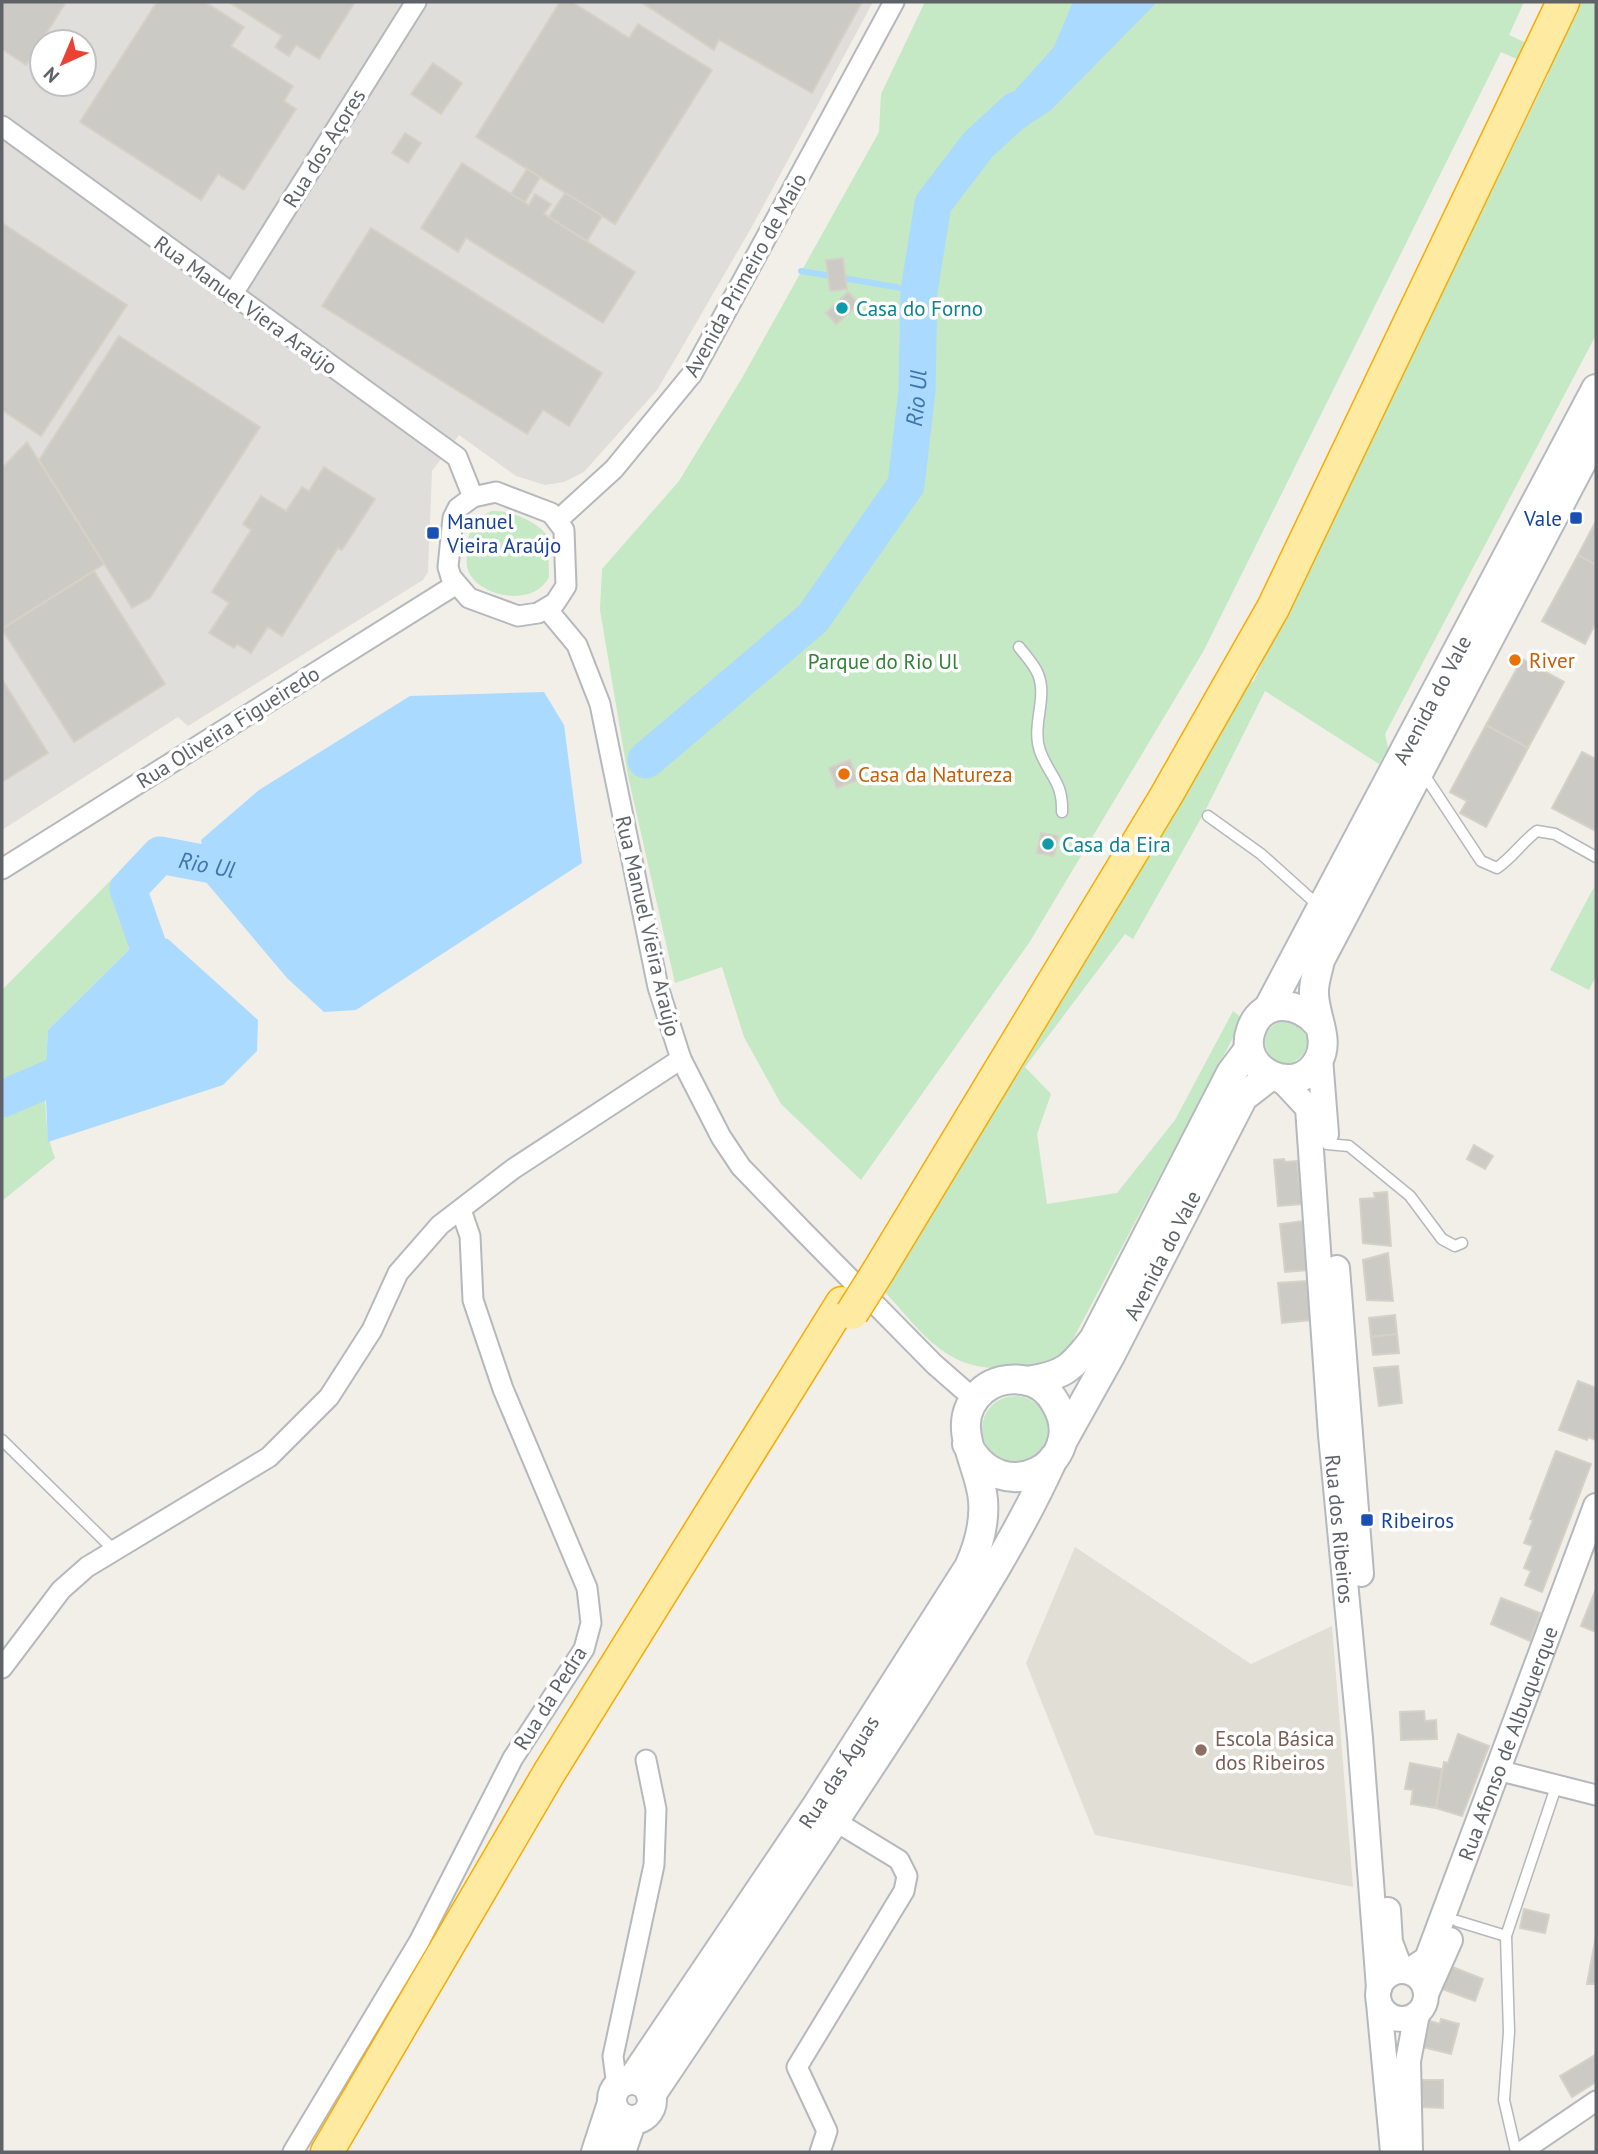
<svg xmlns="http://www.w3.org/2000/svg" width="1598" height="2154" font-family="'PT Sans',sans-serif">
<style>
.industrial{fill:#e0deda;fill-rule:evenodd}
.education{fill:#e1ded6}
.green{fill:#c5e8c5}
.water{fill:#aadaff}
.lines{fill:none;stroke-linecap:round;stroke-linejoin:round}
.stream{stroke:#aadaff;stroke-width:6}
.river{stroke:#aadaff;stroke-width:37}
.building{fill:#cccac5;stroke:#d6d1c6;stroke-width:2}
.service-casing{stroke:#b5b8bc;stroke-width:13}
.minor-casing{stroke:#b5b8bc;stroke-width:23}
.tertiary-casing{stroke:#b5b8bc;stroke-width:28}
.secondary-casing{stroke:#b6babf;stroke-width:32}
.trunk-casing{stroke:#f9ab00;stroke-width:35}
.service{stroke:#fff;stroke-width:10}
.minor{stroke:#fff;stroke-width:19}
.tertiary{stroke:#fff;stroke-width:24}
.secondary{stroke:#fff;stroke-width:28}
.trunk{stroke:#feeaa1;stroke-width:32}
.trunk-bridge-casing{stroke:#f9ab00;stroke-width:35;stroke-linecap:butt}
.trunk-bridge{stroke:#feeaa1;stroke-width:32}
.culture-dot{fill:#0f9aa8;stroke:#fff;stroke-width:2.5}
.transit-dot{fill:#1a4fb4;stroke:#fff;stroke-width:2.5}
.food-dot{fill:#e8710a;stroke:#fff;stroke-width:2.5}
.education-dot{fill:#8d6e63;stroke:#fff;stroke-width:2.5}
.labels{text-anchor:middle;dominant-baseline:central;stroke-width:7;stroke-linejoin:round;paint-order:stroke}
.street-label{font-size:21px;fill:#5f6368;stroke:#fff}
.culture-label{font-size:21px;fill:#0d838f;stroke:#fff;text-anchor:start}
.transit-label{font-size:21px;fill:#164399;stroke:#fff;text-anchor:start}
.food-label{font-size:21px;fill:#c56008;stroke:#fff;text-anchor:start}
.park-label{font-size:21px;fill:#348238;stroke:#fff}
.education-label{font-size:21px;fill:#785e54;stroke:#fff;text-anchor:start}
.water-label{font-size:23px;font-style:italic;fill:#4174aa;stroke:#fff}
</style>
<rect width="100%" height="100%" fill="#f1efe8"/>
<!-- industrial -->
<path class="industrial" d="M2,2H873L754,223L673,363L657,390L584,472L564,482L545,485L529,480L516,476L459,435L432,471L428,572L423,580L188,726L178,717L2,830ZM42,42H84V84H42Z"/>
<!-- education -->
<polygon class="education" points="1075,1547 1251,1664 1332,1626 1353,1887 1095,1835 1026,1663"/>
<!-- green -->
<g class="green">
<path d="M925,2H1524L1509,35L1555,56L1581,2H1596V335L1385,734L1388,748L1379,764L1265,691L1204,813L1133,939L1125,934L1025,1067L1051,1094L1037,1134L1047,1204L1117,1193L1175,1120L1233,1011L1243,1019L1064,1356C1031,1371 981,1375 949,1355C924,1340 904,1312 884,1291L1247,680L1253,682L1549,73L1501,52L1203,652L1029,943L861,1180L781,1104L744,1037L722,967L675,983L628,776L600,610L602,569L679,481L742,378L879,132L881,94Z"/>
<path d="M492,511C510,510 538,521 548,537L549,577C533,609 477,596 468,570C465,562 468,552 468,543C470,526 475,518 492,511Z"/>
<path d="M114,877L141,938L48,1030C46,1071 40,1120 55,1158L2,1201V990Z"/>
<polygon points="1594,887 1596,976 1589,990 1550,970"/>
<circle cx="1286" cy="1042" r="21"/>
<circle cx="1015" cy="1429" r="33"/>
</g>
<!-- water -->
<g class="water">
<polygon points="1073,2 1157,2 1051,110 994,148 978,145 993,115 1054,47"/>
<polygon points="544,692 564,725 582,863 356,1010 324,1012 287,978 206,882 201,840 259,790 410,696"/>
<polygon points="144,935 168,939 258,1020 257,1051 223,1085 48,1142 45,1080 48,1030"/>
</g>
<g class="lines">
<!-- stream -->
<polyline class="stream" points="801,271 919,291"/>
<!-- river -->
<g class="river">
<path id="s1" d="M646,760L813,618L906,485L917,391L919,291L933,204L978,145L1016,110"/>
<path id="s2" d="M146,982L151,954L128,889L160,855L254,873"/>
<polyline points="2,1099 91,1061"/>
</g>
</g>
<!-- building -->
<g class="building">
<polygon points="2,2 66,2 26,65 2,49"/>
<polygon points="157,2 205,2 244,27 231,46 293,86 284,101 296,109 244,190 218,174 201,200 80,122"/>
<polygon points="229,2 355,2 319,59 296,45 289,56 275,47 282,36"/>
<polygon points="560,2 572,2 629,38 638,24 712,70 615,224 476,137"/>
<polygon points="641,2 862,2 812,93 719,40 714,50"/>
<polygon points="433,63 462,83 441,114 411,94"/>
<polygon points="405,133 421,143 408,163 392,153"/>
<polygon points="462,163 529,205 535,194 551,204 544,214 635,272 603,323 466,238 458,252 421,228"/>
<polygon points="527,169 540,177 525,202 511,194"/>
<polygon points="565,193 602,216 587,241 549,217"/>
<polygon points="2,223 127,305 41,436 2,410"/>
<polygon points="371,228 602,373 569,426 543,410 527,434 322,306"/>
<polygon points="843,258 847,289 830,291 826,260"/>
<polygon points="848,292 859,304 836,324 826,313"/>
<polygon points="119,336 260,427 150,598 132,608 39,460"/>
<polygon points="27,442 104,564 2,629 2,468"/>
<polygon points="324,467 375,499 342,550 338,548 282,636 268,627 251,653 237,644 234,648 209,633 229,603 212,592 251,530 243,524 261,496 286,511 302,487 309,491"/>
<polygon points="1596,521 1596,565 1578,555"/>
<polygon points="1578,555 1596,565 1596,622 1585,644 1542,621"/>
<polygon points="94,571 165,684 74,742 2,629"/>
<polygon points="1522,659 1564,682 1528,748 1486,725"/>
<polygon points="2,679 48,753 2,782"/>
<polygon points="1486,725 1528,748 1486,827 1460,813 1467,801 1450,792"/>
<polygon points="1582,752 1596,759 1596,831 1552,808"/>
<polygon points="850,760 858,780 837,788 829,768"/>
<polygon points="1041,833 1058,836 1054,856 1037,853"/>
<polygon points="1474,1145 1493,1156 1485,1169 1467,1159"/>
<polygon points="1284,1159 1285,1162 1297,1161 1302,1204 1278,1206 1274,1160"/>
<polygon points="1387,1192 1391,1246 1363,1243 1360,1199 1375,1198 1374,1193"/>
<polygon points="1303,1221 1308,1270 1285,1272 1280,1224"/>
<polygon points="1388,1253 1393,1301 1367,1300 1363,1260"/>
<polygon points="1307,1281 1311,1320 1282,1323 1278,1283"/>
<polygon points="1395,1315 1397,1334 1371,1337 1369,1318"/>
<polygon points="1397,1334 1399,1353 1373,1355 1371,1337"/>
<polygon points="1398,1366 1402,1403 1379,1406 1374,1368"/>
<polygon points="1578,1381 1596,1388 1596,1440 1588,1437 1587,1440 1559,1430"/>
<polygon points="1556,1451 1591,1464 1542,1592 1525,1585 1531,1571 1524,1568 1533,1546 1524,1543 1533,1520 1530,1519"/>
<polygon points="1596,1589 1596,1632 1581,1626"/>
<polygon points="1501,1598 1540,1613 1530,1641 1491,1624"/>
<polygon points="1424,1711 1425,1721 1436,1720 1437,1739 1401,1740 1400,1712"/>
<polygon points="1458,1734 1489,1746 1462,1816 1436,1808 1444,1762 1448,1763"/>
<polygon points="1410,1763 1442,1769 1436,1808 1411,1804 1413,1790 1405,1789"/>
<polygon points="1524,1909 1549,1915 1545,1933 1520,1928"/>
<polygon points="1596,1936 1596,1984 1587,1984"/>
<polygon points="1450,1966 1483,1979 1475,2001 1442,1989"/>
<polygon points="1441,2019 1459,2024 1451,2054 1423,2047 1430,2021 1440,2024"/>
<polygon points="1596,2050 1596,2082 1572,2097 1560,2076 1595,2055"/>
<polygon points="1421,2080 1443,2080 1443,2108 1421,2107"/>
</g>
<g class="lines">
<defs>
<g id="service">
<path d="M1019,647C1025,655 1034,664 1038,674C1048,699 1031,725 1040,751C1049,776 1063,781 1062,812"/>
<path d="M1423,773L1481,861L1497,868C1513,857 1522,842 1537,831L1555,834L1596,857"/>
<polyline points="1208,816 1261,854 1320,907"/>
<polyline points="1327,1144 1349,1146 1410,1196 1442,1239 1455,1246 1462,1243"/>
<polyline points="2,1440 114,1550"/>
<polyline points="1457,1921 1506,1936"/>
<polyline points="1516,2152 1504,2100 1509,2032 1506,1936 1556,1787"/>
</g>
<g id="minor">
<polyline points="2,126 457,457 473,497"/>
<polyline points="232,295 416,2"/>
<polygon points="496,492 551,513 564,530 566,586 555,603 538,613 518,616 469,598 451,577 448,567 453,518 458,508 473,497"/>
<polyline points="558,520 614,469 692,374 894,2"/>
<polyline points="547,609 577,645 600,704 658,987 681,1059 721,1137 741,1167 803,1231 934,1364 974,1399"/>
<polyline points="2,869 455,585"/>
<polyline points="2,1668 61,1590 87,1567 269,1457 329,1397 372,1330 398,1273 440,1225 513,1169 681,1059"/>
<polyline points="1497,1770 1596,1795"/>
<polyline points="617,2087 613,2056 654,1865 656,1809 646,1760"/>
<polyline points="293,2152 419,1942 513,1758 584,1649 591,1623 587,1588 503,1389 473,1300 470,1236 461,1210"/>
<polyline points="820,2152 827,2131 797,2067 904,1891 907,1876 899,1860 835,1821"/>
<polyline points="1521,2152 1596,2101"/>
</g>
<g id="tertiary">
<polyline points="1320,1058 1326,1134"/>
<path id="s3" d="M1281,1079L1308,1108L1331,1435L1360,1738L1379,1988"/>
<polyline points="1337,1268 1361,1574"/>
<polyline points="1388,1910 1390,1942 1401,1971"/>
<circle cx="1402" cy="1995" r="24"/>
<path id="s4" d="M1409,1971L1427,1959L1596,1506"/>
<polyline points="1426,1994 1450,1940"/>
<polyline points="1379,2003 1393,2152"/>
<polyline points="1410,2152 1408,2061 1417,2014"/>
</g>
<g id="secondary">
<path id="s5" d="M1268,1009L1596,389"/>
<path d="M1318,1024C1300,1001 1262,997 1251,1030C1236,1072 1299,1100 1319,1059C1330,1038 1313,1014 1314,991C1314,981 1318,970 1320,960L1596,435"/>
<path d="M1027,1381C1064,1376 1072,1368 1094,1339L1231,1073L1249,1049"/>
<path id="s6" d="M1062,1442L1110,1356L1243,1097L1270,1076"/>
<path id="s7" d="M632,2080L816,1807L969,1567C979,1545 985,1524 983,1500C980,1462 946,1422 983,1390C994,1381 1009,1378 1023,1380C1037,1382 1049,1391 1056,1404C1090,1463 1002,1512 967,1444"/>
<circle cx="632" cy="2100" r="20"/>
<path d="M651,2095C739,1964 827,1834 912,1702C962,1623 1014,1545 1053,1459"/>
<polyline points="596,2152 612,2103"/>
<polyline points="621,2152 632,2120"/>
</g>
<g id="trunk">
<polyline points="879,1270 1166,796 1273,608 1563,2"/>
<polyline points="327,2152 549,1773 842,1303"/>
</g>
</defs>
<!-- service casing -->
<use href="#service" class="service-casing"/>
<!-- minor casing -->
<use href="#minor" class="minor-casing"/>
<!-- tertiary casing -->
<use href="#tertiary" class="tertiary-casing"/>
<!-- secondary casing -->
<use href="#secondary" class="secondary-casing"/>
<!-- trunk casing -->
<use href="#trunk" class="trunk-casing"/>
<!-- service -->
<use href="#service" class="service"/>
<!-- minor -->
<use href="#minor" class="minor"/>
<!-- tertiary -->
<use href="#tertiary" class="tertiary"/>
<!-- secondary -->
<use href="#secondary" class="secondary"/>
<!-- trunk -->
<use href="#trunk" class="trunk"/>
<defs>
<polyline id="trunk-bridge" points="852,1313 879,1270"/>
</defs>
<!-- trunk-bridge casing -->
<use href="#trunk-bridge" class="trunk-bridge-casing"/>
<!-- trunk-bridge -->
<use href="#trunk-bridge" class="trunk-bridge"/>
</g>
<!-- markers -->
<g class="culture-dot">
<circle cx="842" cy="308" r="7"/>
<circle cx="1048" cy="844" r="7"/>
</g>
<g class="transit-dot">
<rect x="1569" y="511" width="14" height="14" rx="3.5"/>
<rect x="426" y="526" width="14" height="14" rx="3.5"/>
<rect x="1360" y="1513" width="14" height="14" rx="3.5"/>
</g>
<g class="food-dot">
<circle cx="1515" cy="660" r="7"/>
<circle cx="844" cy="774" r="7"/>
</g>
<circle class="education-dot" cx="1201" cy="1750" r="7"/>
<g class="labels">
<!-- street labels -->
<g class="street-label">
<text transform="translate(324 148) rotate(-58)">Rua dos Açores</text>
<text transform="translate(745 275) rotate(-61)">Avenida Primeiro de Maio</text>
<text transform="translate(246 305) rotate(36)">Rua Manuel Viera Araújo</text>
<text stroke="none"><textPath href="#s5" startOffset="350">Avenida do Vale</textPath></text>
<text transform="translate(228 727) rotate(-32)">Rua Oliveira Figueiredo</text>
<text transform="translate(648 926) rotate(77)">Rua Manuel Vieira Araújo</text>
<text stroke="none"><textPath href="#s6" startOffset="212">Avenida do Vale</textPath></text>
<text stroke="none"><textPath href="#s3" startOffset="462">Rua dos Ribeiros</textPath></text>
<text transform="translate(550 1698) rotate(-58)">Rua da Pedra</text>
<text stroke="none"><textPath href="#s4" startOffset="252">Rua Afonso de Albuquerque</textPath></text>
<text stroke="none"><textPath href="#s7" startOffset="371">Rua das Águas</textPath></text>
</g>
<!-- culture labels -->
<g class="culture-label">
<text x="856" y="308">Casa do Forno</text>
<text x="1062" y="844">Casa da Eira</text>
</g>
<!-- transit labels -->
<g class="transit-label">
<text x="1562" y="518" text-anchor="end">Vale</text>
<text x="447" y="521">Manuel<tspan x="447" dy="24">Vieira Araújo</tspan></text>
<text x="1381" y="1520">Ribeiros</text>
</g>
<!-- food labels -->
<g class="food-label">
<text x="1529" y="660">River</text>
<text x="858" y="774">Casa da Natureza</text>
</g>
<!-- park labels -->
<g class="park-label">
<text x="883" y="661">Parque do Rio Ul</text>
</g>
<!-- education labels -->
<g class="education-label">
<text x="1215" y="1738">Escola Básica<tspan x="1215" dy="24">dos Ribeiros</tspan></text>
</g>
<!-- water labels -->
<g class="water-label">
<text stroke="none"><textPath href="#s1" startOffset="469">Rio Ul</textPath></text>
<text stroke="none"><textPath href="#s2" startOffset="192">Rio Ul</textPath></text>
</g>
</g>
<!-- border -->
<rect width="1598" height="2154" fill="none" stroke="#5f6368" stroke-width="7"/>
<!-- north arrow -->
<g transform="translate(63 63) rotate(224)"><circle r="33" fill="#ffffff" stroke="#bfc1c3" stroke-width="2"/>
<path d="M0-5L12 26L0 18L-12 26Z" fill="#ea4335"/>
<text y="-10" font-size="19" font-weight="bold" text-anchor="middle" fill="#5f6368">N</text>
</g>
</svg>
